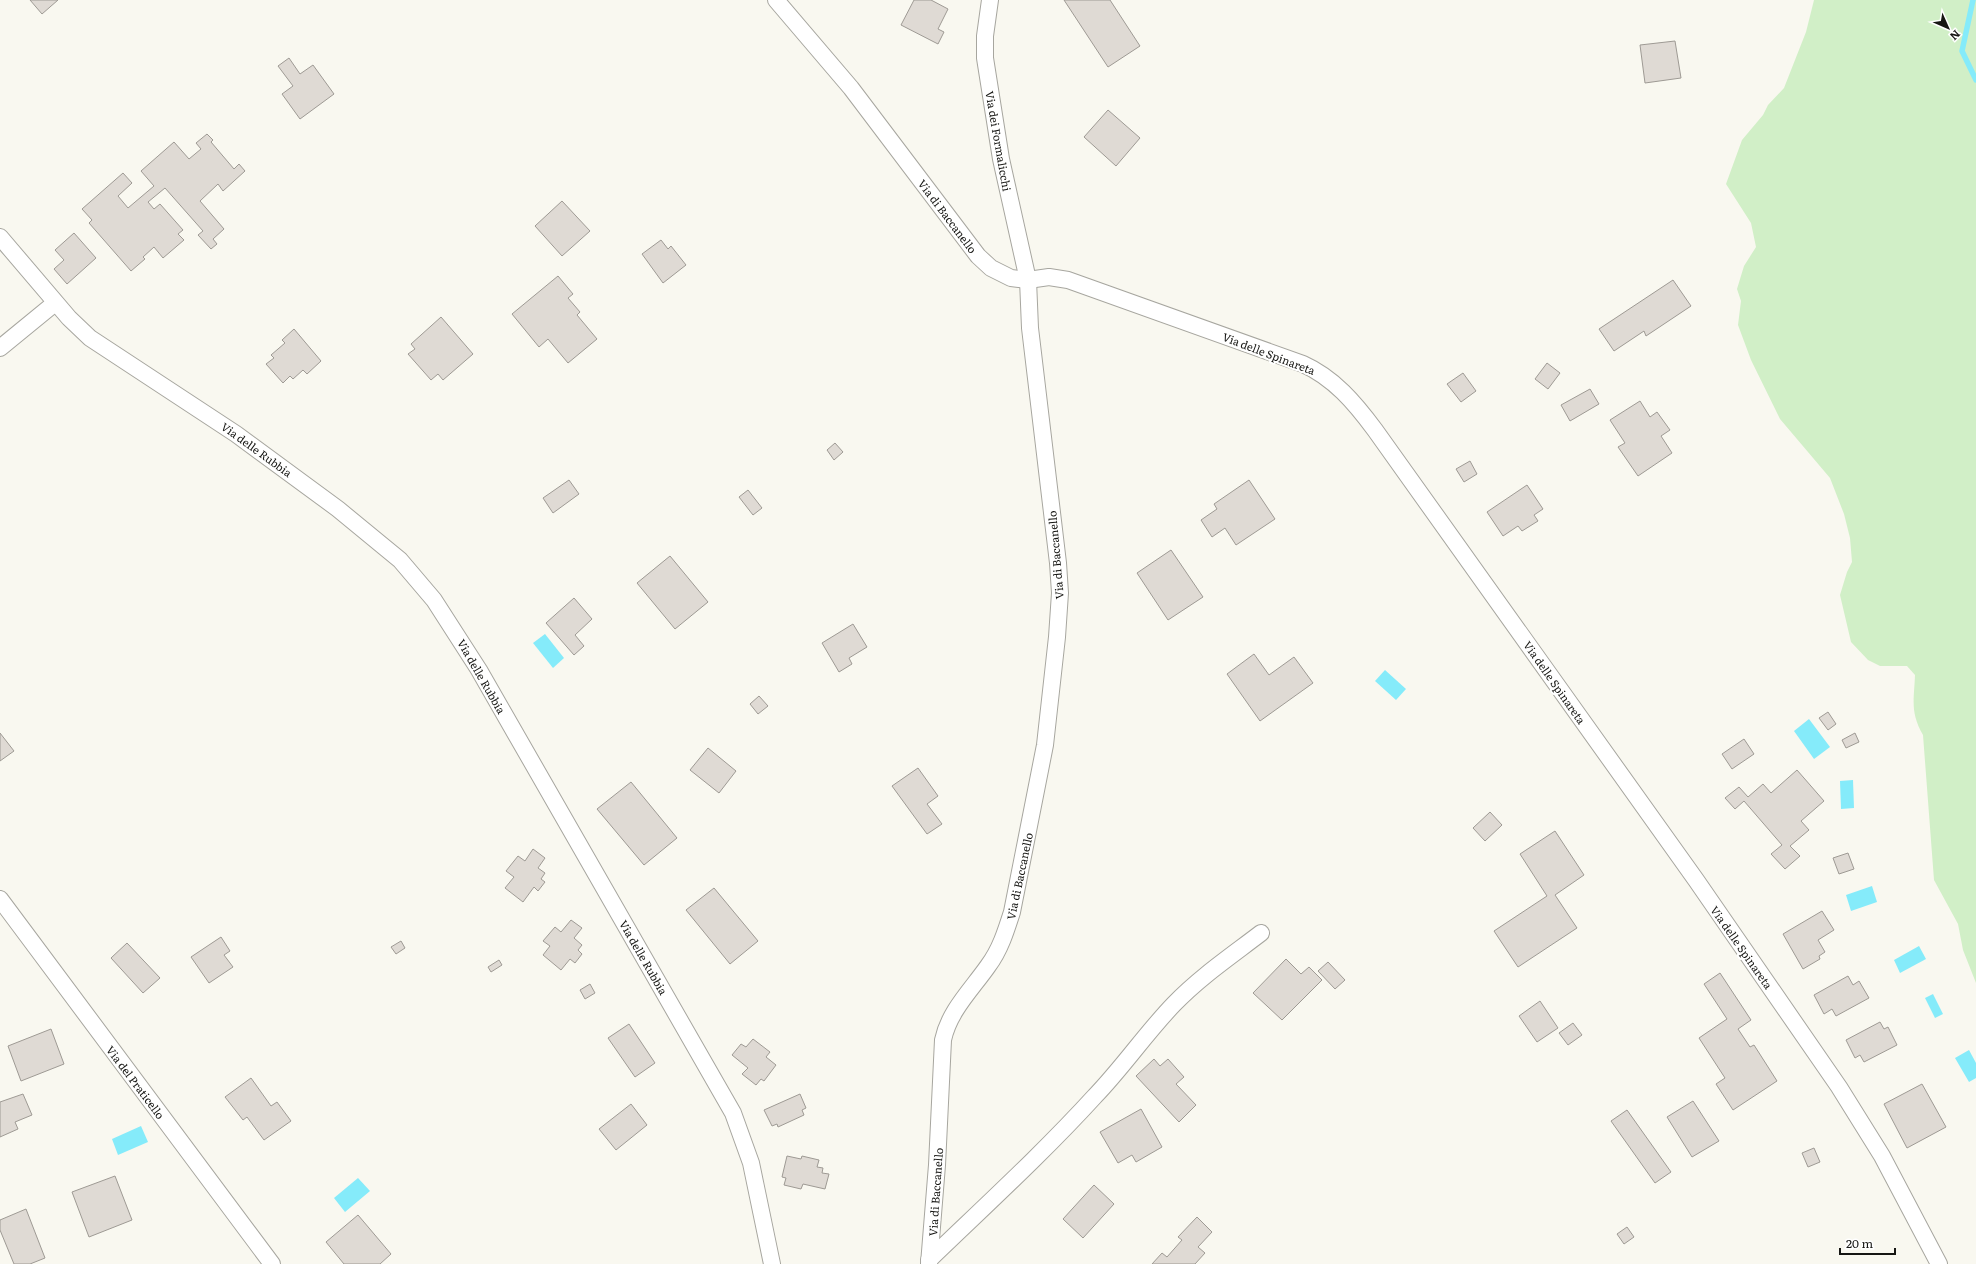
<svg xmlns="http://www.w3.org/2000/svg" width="1976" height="1264" font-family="Literata,serif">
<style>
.green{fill:#d1efc7}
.water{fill:#85ebfa}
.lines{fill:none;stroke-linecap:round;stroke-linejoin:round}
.stream{stroke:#85ebfa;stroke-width:5.5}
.building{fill:#dfdad4;stroke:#9e9a94}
.minor-casing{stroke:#a7a69f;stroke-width:18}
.minor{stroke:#fff;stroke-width:16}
.labels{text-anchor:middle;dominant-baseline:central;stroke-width:4;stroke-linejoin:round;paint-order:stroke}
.street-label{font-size:11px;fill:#161613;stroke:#fff}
</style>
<rect width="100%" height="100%" fill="#f9f8f0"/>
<!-- green -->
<path class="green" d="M1814,0H1976V983L1963,950L1958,924L1934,880L1923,735C1910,712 1914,701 1915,675L1907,666H1880L1868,660L1851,642L1840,595L1847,572L1852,562L1850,538L1844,514L1830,478L1780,419L1751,360L1738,325L1741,301L1737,289L1744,266L1756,247L1751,223L1726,184L1742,140L1763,115L1768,105L1784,88L1806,32Z"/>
<!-- water -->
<g class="water">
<polygon points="545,634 564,658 553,668 533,643"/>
<polygon points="1385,670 1406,689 1396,700 1375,681"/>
<polygon points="1809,719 1830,747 1814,759 1794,731"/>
<polygon points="1853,780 1854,808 1841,809 1840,781"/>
<polygon points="1872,886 1877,902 1851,911 1846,895"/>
<polygon points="1919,946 1926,959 1900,973 1894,960"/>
<polygon points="1933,994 1943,1014 1935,1018 1925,998"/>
<polygon points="1969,1050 1976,1063 1976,1078 1969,1082 1955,1058"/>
<polygon points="141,1126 148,1142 118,1155 112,1139"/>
<polygon points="358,1178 370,1191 345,1212 334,1198"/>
</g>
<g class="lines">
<!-- stream -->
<polyline class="stream" points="1973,0 1962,51 1976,80"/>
</g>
<!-- building -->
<g class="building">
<polygon points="30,0 58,0 42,14"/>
<polygon points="914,0 931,0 948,9 938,29 944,32 938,44 901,25"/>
<polygon points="1064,0 1110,0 1140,46 1108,67"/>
<polygon points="1675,41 1681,78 1645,83 1640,45"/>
<polygon points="289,58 300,74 313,65 334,94 300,119 282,94 293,86 278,66"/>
<polygon points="1108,110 1140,138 1116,166 1084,137"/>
<polygon points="207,134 213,140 211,142 234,169 239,164 245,171 223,191 218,184 200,201 224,229 213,239 217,244 211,249 198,235 203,231 165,188 148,202 154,209 160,204 183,230 178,234 184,240 163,258 154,247 143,257 145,259 131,271 89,223 92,220 82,209 123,173 132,183 118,196 128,208 154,186 141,171 174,142 189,159 201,149 196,143"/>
<polygon points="562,201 590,231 562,256 535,226"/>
<polygon points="74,233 96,258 67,284 54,269 64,260 55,250"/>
<polygon points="661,240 668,249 671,246 686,265 663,283 642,254"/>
<polygon points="558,276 573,294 568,298 580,312 577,315 597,339 568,363 548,339 539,347 512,314"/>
<polygon points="1673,280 1691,306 1646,336 1644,331 1614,351 1599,329"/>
<polygon points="441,317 473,354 443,380 438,374 431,380 408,354 415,349 411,344"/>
<polygon points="294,329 321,361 307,374 303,370 293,379 290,376 283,383 266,364 274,358 271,355 285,343 282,340"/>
<polygon points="1547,363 1560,373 1548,389 1535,379"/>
<polygon points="1463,373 1476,391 1461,402 1447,384"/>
<polygon points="1590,389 1599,404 1570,421 1561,405"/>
<polygon points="1640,401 1650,417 1657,412 1670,430 1661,436 1672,453 1638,476 1618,447 1625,443 1610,420"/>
<polygon points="835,443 843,452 834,460 827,450"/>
<polygon points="1470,461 1477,474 1464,482 1456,469"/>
<polygon points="569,480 579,494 553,513 543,498"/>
<polygon points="1249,480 1275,519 1236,545 1225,528 1212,537 1201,520 1217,509 1214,504"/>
<polygon points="1527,485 1543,509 1534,515 1538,521 1522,531 1518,526 1503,536 1487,512"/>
<polygon points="748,490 762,508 753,515 739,497"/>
<polygon points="1171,550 1203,597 1168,620 1137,573"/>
<polygon points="670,556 708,602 675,629 637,583"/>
<polygon points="574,598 592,619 575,635 584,646 574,655 546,623"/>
<polygon points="853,624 867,647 849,658 852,664 839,672 822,643"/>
<polygon points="1254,654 1269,675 1294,657 1313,683 1260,721 1227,674"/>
<polygon points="759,696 768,706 758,714 750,704"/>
<polygon points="1828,712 1836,724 1828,730 1819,718"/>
<polygon points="0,733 14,751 0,761"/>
<polygon points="1855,733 1859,742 1846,748 1842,740"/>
<polygon points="1744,739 1754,754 1732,769 1722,754"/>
<polygon points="708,748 736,771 719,793 690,770"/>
<polygon points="918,768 938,796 927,804 942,824 927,834 892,786"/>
<polygon points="1797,770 1824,801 1801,821 1809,830 1790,846 1800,856 1785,869 1771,854 1782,845 1744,801 1735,809 1725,798 1739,787 1748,797 1763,784 1771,793"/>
<polygon points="631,782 677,838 644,865 597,809"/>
<polygon points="1490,812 1502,825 1485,841 1473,828"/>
<polygon points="1555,831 1584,875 1555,895 1577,928 1518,967 1494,931 1547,896 1520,854"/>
<polygon points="533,849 545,858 538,868 545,873 541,879 545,882 538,891 534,887 523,902 505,888 514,877 506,871 518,856 525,861"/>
<polygon points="1848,853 1854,869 1839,874 1833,858"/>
<polygon points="714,888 758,941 730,964 686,910"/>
<polygon points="1822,911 1834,930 1818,940 1825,952 1819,956 1820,959 1803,969 1783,934"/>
<polygon points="571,920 582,928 574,938 582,945 578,950 582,954 575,963 570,959 561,970 543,955 550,946 543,941 555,927 561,932"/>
<polygon points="221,937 230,951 224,955 233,967 209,983 191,957"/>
<polygon points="401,941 405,948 396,954 391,947"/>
<polygon points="127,943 160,978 143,993 111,958"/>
<polygon points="1286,959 1301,974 1309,967 1322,980 1282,1020 1253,993"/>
<polygon points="499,960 502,965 491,972 488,967"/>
<polygon points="1328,962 1345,980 1335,989 1318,971"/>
<polygon points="1720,973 1751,1020 1738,1029 1750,1047 1754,1045 1777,1081 1733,1110 1716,1084 1725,1078 1699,1038 1727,1019 1704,984"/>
<polygon points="1848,976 1853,985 1859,981 1869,998 1836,1016 1832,1009 1824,1014 1814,995"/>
<polygon points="590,984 595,993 585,999 580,990"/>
<polygon points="1540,1001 1558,1028 1537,1042 1519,1016"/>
<polygon points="1880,1022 1884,1029 1888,1027 1897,1045 1864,1062 1860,1055 1855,1058 1846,1040"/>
<polygon points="1573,1023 1582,1035 1568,1045 1559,1033"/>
<polygon points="629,1024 655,1063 635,1077 608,1038"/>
<polygon points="51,1029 64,1064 21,1081 8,1046"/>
<polygon points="753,1039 770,1052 766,1057 776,1065 764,1081 761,1079 756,1085 742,1074 748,1068 732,1055 741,1044 746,1047"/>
<polygon points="1154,1059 1160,1066 1168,1059 1184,1077 1176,1084 1196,1105 1179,1122 1136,1076"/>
<polygon points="251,1078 271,1106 277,1102 291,1121 264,1140 247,1117 243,1120 225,1097"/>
<polygon points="1922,1084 1946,1127 1907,1148 1884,1104"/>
<polygon points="23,1094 32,1115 15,1122 18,1129 0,1137 0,1102"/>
<polygon points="800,1094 806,1108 802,1110 804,1115 778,1127 777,1124 772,1126 764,1110"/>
<polygon points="1693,1101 1719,1141 1692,1157 1667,1117"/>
<polygon points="631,1104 647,1125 616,1150 599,1129"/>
<polygon points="1141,1109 1162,1147 1136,1162 1132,1155 1118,1163 1100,1132"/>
<polygon points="1627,1110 1671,1172 1655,1183 1611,1121"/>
<polygon points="1814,1148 1820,1162 1808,1167 1802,1153"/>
<polygon points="787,1156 801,1159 802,1156 819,1160 817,1167 823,1168 822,1173 829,1174 825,1189 803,1184 801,1189 784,1185 786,1178 782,1177"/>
<polygon points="115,1176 132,1220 89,1237 72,1192"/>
<polygon points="1094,1185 1114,1204 1083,1238 1063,1219"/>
<polygon points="26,1209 45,1258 30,1264 14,1264 0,1230 0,1220"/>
<polygon points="358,1215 391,1254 380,1264 344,1264 326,1242"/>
<polygon points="1197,1217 1212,1232 1198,1247 1205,1253 1195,1264 1152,1264 1162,1253 1167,1257 1182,1240 1178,1237"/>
<polygon points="1627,1227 1634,1237 1624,1244 1617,1234"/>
</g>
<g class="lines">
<defs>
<g id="minor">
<path d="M776,0L851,88L978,256L991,268L1011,278L1028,280L1049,277L1068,280L1303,364C1334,378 1355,403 1375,430L1696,880L1839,1087L1882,1156L1939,1264"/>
<polyline points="0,237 69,318 90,338 236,434 338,509 400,560 434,600 479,670 733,1113 751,1163 772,1264"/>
<polyline points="0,348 55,303"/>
<polyline points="0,899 272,1264"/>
<path d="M929,1260C985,1206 1043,1153 1095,1096C1123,1067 1146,1033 1174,1004C1200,977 1231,956 1261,933"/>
<path d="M929,1264L937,1165L943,1040C949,1011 972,989 988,966C1000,950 1006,931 1012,912L1045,745L1057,637L1060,593L1058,563L1030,328L1028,280L1001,159L985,58V36L990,0"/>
</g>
</defs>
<!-- minor casing -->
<use href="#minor" class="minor-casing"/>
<!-- minor -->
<use href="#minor" class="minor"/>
</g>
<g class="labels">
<!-- street labels -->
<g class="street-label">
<text transform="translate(999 141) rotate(80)">Via dei Formalicchi</text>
<text transform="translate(948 216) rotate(53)">Via di Baccanello</text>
<text transform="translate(1269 353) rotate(21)">Via delle Spinareta</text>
<text transform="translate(257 449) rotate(36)">Via delle Rubbia</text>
<text transform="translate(1055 555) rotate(-95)">Via di Baccanello</text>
<text transform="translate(482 676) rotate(60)">Via delle Rubbia</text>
<text transform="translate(1555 682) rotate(55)">Via delle Spinareta</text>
<text transform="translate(1019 876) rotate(-78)">Via di Baccanello</text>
<text transform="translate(1742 947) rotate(55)">Via delle Spinareta</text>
<text transform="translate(644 957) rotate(60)">Via delle Rubbia</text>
<text transform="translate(136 1082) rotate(53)">Via del Praticello</text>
<text transform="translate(935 1192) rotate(-86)">Via di Baccanello</text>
</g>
</g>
<!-- north arrow -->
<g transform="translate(1948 28) rotate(135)" stroke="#ffffff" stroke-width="3" paint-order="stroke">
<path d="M0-3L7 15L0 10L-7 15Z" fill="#161613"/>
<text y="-6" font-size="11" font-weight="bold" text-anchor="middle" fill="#161613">N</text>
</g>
<!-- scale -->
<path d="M1840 1248v6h55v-6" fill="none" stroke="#161613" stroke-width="2"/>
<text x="1846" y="1248" font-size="12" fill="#161613" stroke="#ffffff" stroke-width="3" paint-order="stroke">20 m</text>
</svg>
